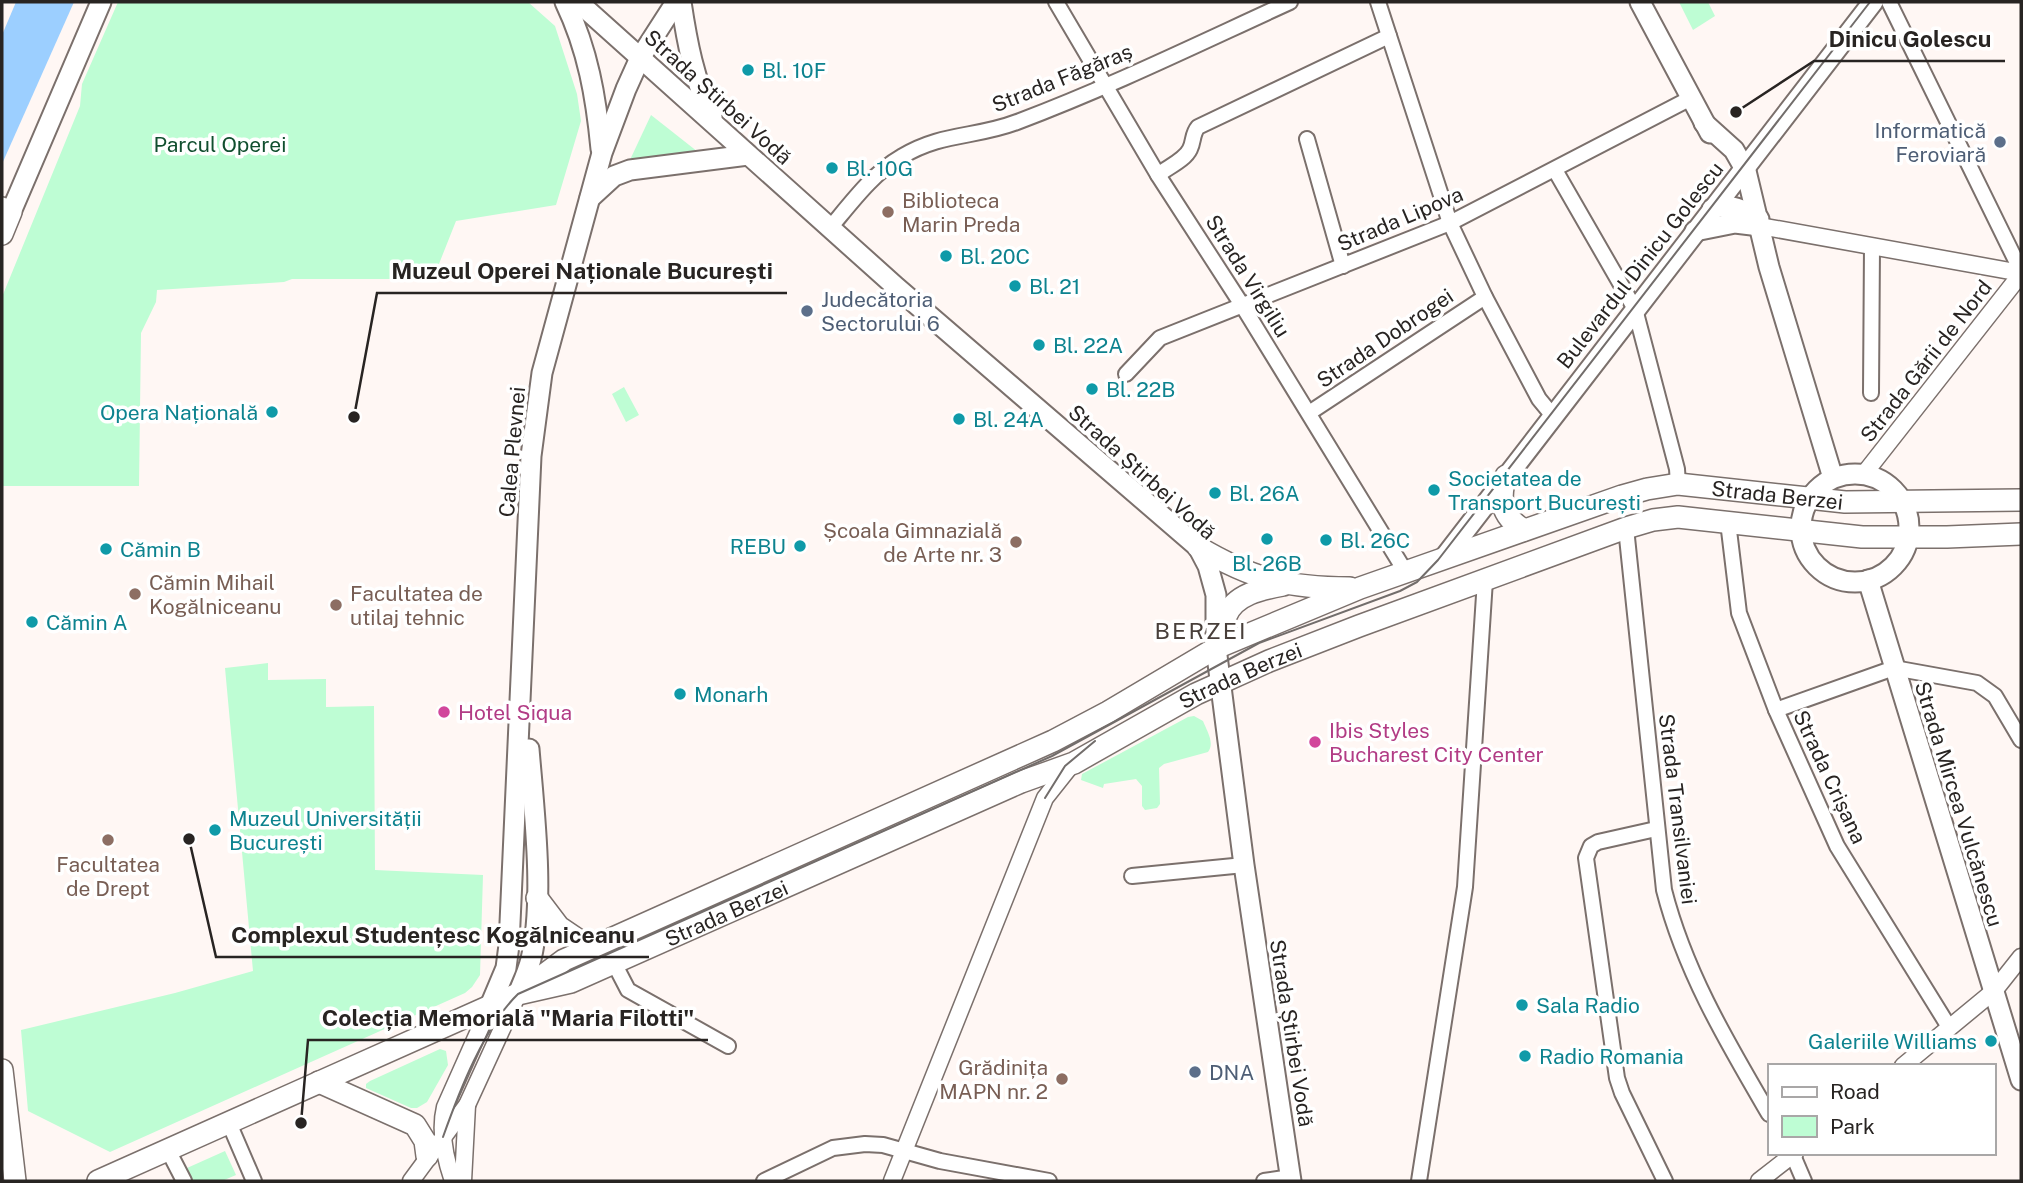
<svg xmlns="http://www.w3.org/2000/svg" width="2023" height="1183" font-family="'Public Sans',sans-serif">
<style>
.green{fill:#befdd4}
.water{fill:#9ccfff}
.lines{fill:none;stroke-linecap:round;stroke-linejoin:round}
.minor-casing{stroke:#7b706c;stroke-width:18}
.tertiary-casing{stroke:#7b706c;stroke-width:19}
.secondary-casing{stroke:#7b706c;stroke-width:23}
.primary-casing{stroke:#7b706c;stroke-width:24}
.minor{stroke:#fff;stroke-width:14}
.tertiary{stroke:#fff;stroke-width:16}
.secondary{stroke:#fff;stroke-width:19}
.primary{stroke:#fff;stroke-width:21}
.tram{stroke:#726d6b;stroke-width:2}
.culture-dot{fill:#0f9aa8;stroke:#fff;stroke-width:2.5}
.service-dot{fill:#5c6f8a;stroke:#fff;stroke-width:2.5}
.education-dot{fill:#8d6e63;stroke:#fff;stroke-width:2.5}
.hotel-dot{fill:#d1479c;stroke:#fff;stroke-width:2.5}
.labels{text-anchor:middle;dominant-baseline:central;stroke-width:7;stroke-linejoin:round;paint-order:stroke}
.culture-label{font-size:21px;fill:#0d838f;stroke:#fff;text-anchor:start}
.street-label{font-size:21px;fill:#282422;stroke:#fff}
.service-label{font-size:21px;fill:#4e5e75;stroke:#fff;text-anchor:start}
.park-label{font-size:21px;fill:#114f2f;stroke:#fff}
.education-label{font-size:21px;fill:#785e54;stroke:#fff;text-anchor:start}
.hotel-label{font-size:21px;fill:#b23c85;stroke:#fff;text-anchor:start}
.neighbourhood-label{font-size:23px;letter-spacing:2px;fill:#483f3a;stroke:#fff}
.leader{fill:none;stroke:#282422;stroke-width:2.5}
.callout-dot{fill:#282422;stroke:#fff;stroke-width:2.5}
.callout-label{font-size:23px;text-anchor:middle;font-weight:bold;fill:#282422;stroke:#fff;stroke-width:7;stroke-linejoin:round;paint-order:stroke}
</style>
<rect width="100%" height="100%" fill="#fff7f4"/>
<!-- green -->
<g class="green">
<polygon points="118,2 528,2 555,26 577,94 581,121 556,205 456,221 433,279 292,279 284,282 157,290 156,302 141,333 139,486 2,486 2,297 80,106 82,84"/>
<polygon points="1679,2 1708,2 1715,16 1693,30"/>
<polygon points="651,115 698,152 629,162"/>
<polygon points="624,387 639,415 626,422 612,394"/>
<polygon points="268,663 268,680 326,679 326,707 374,706 375,870 483,875 480,975 472,987 465,993 110,1152 28,1111 21,1030 175,993 253,971 225,668"/>
<path d="M1194,716L1203,721C1207,731 1215,743 1208,752L1164,764L1159,768L1160,804L1157,808L1145,810L1142,806V786L1136,779L1104,784L1103,788L1081,780L1082,774L1188,717Z"/>
<polygon points="440,1049 446,1051 448,1065 427,1102 417,1108 411,1108 366,1088 366,1084 370,1081"/>
<polygon points="225,1151 236,1175 222,1181 193,1181 187,1168"/>
</g>
<!-- water -->
<polygon class="water" points="16,2 74,2 2,164 2,35"/>
<g class="lines">
<defs>
<g id="minor">
<polyline points="1056,2 1158,175 1242,305 1405,571"/>
<polyline points="1378,2 1450,223 1485,297 1539,399 1553,416"/>
<polyline points="1889,2 2021,271"/>
<polyline points="1307,139 1343,266"/>
<polyline points="1555,170 1635,309 1677,469 1678,484"/>
<path d="M1158,175C1168,167 1185,160 1190,149C1194,141 1192,134 1198,127L1389,36"/>
<path d="M830,228C851,203 873,173 901,157C942,132 976,138 1017,122C1110,87 1200,43 1290,2"/>
<polyline points="1126,374 1160,338 1450,223 1691,98"/>
<polyline points="1871,393 1872,246"/>
<polyline points="1309,413 1485,297"/>
<polyline points="1728,522 1739,613 1776,710 1837,846 1949,1027"/>
<path d="M1626,528L1664,890C1685,972 1727,1042 1769,1114"/>
<polyline points="1776,710 1894,668 1977,683 1995,696 2021,740"/>
<polyline points="1656,829 1598,842 1591,846 1586,858 1617,1078 1622,1093 1665,1181"/>
<polyline points="1132,876 1244,865"/>
<polyline points="614,963 628,990 728,1046"/>
<polyline points="229,1123 254,1181"/>
<polyline points="168,1150 184,1181"/>
<polyline points="1792,1153 1804,1181"/>
<polyline points="764,1181 833,1148 865,1144 883,1145 940,1161 1049,1181"/>
<polyline points="1264,1181 1291,1177"/>
<polyline points="1419,1181 1465,887 1485,580"/>
</g>
<g id="tertiary">
<polyline points="1760,226 2021,273"/>
<polyline points="1864,474 2021,274"/>
<polyline points="1903,1066 1994,991 2021,957"/>
<polyline points="411,1181 467,1105 518,994"/>
<path d="M453,1181C445,1158 439,1132 445,1107L490,1006"/>
<polyline points="463,1181 467,1105"/>
<polyline points="892,1181 1045,798 1072,764"/>
<polyline points="1759,1181 1795,1153"/>
</g>
<g id="secondary">
<path d="M565,2C588,50 596,97 601,149"/>
<polyline points="578,2 895,286 1198,547 1208,566 1216,595 1216,648 1244,865 1291,1181"/>
<path d="M681,2C687,42 694,80 712,117"/>
<polyline points="1640,2 1710,133"/>
<polyline points="1704,123 1734,150 1746,171 1769,267 1833,478"/>
<polyline points="590,198 614,176 630,170 748,155"/>
<path d="M1712,209C1730,202 1744,210 1759,219"/>
<polyline points="11,212 101,2"/>
<polyline points="1695,231 1735,223 1760,226"/>
<circle cx="1855" cy="528" r="54"/>
<polyline points="1444,558 1873,2"/>
<polyline points="1868,580 2021,1080"/>
<path d="M518,994C523,982 528,971 531,959C545,900 534,810 529,749"/>
<polyline points="490,1006 506,968 509,945 531,456 542,373 602,153 626,89 640,58 676,2"/>
</g>
<g id="primary">
<polyline points="2,208 11,212 2,234"/>
<path d="M1506,476C1498,499 1502,517 1524,530"/>
<path d="M1198,547C1252,579 1287,588 1350,588"/>
<path d="M1216,648C1220,638 1222,626 1226,616C1235,594 1262,589 1283,585"/>
<polyline points="537,898 559,927 590,948"/>
<path id="s1" d="M525,989L564,960L1053,741L1108,712L1216,648L1360,588L1622,496L1647,489L1678,484L1845,502L2021,500"/>
<polyline points="2,1070 15,1181"/>
<polyline points="319,1082 415,1125 425,1141 427,1156"/>
<path id="s2" d="M98,1181L490,1006L518,994L571,982L1021,782L1074,763L1196,694L1269,661L1359,626L1626,528L1653,520L1678,517L1862,537H1947L2021,534"/>
</g>
</defs>
<!-- minor casing -->
<use href="#minor" class="minor-casing"/>
<!-- tertiary casing -->
<use href="#tertiary" class="tertiary-casing"/>
<!-- secondary casing -->
<use href="#secondary" class="secondary-casing"/>
<!-- primary casing -->
<use href="#primary" class="primary-casing"/>
<!-- minor -->
<use href="#minor" class="minor"/>
<!-- tertiary -->
<use href="#tertiary" class="tertiary"/>
<!-- secondary -->
<use href="#secondary" class="secondary"/>
<!-- primary -->
<use href="#primary" class="primary"/>
<!-- tram -->
<g class="tram">
<polyline points="1045,798 1065,766 1095,741"/>
<path d="M443,1137C459,1092 484,1027 518,994L1052,756L1259,643L1400,591L1417,582L1438,560L1870,2"/>
</g>
</g>
<!-- markers -->
<g class="culture-dot">
<circle cx="748" cy="70" r="7"/>
<circle cx="832" cy="168" r="7"/>
<circle cx="946" cy="256" r="7"/>
<circle cx="1015" cy="286" r="7"/>
<circle cx="1039" cy="345" r="7"/>
<circle cx="1092" cy="389" r="7"/>
<circle cx="272" cy="412" r="7"/>
<circle cx="959" cy="419" r="7"/>
<circle cx="1434" cy="490" r="7"/>
<circle cx="1215" cy="493" r="7"/>
<circle cx="1267" cy="539" r="7"/>
<circle cx="1326" cy="540" r="7"/>
<circle cx="800" cy="546" r="7"/>
<circle cx="106" cy="549" r="7"/>
<circle cx="32" cy="622" r="7"/>
<circle cx="680" cy="694" r="7"/>
<circle cx="215" cy="830" r="7"/>
<circle cx="1522" cy="1005" r="7"/>
<circle cx="1991" cy="1041" r="7"/>
<circle cx="1525" cy="1056" r="7"/>
</g>
<g class="service-dot">
<circle cx="2000" cy="142" r="7"/>
<circle cx="807" cy="311" r="7"/>
<circle cx="1195" cy="1072" r="7"/>
</g>
<g class="education-dot">
<circle cx="888" cy="212" r="7"/>
<circle cx="1016" cy="542" r="7"/>
<circle cx="135" cy="594" r="7"/>
<circle cx="336" cy="605" r="7"/>
<circle cx="108" cy="840" r="7"/>
<circle cx="1062" cy="1079" r="7"/>
</g>
<g class="hotel-dot">
<circle cx="444" cy="712" r="7"/>
<circle cx="1315" cy="742" r="7"/>
</g>
<g class="labels">
<!-- culture labels -->
<g class="culture-label">
<text x="762" y="70">Bl. 10F</text>
<text x="846" y="168">Bl. 10G</text>
<text x="960" y="256">Bl. 20C</text>
<text x="1029" y="286">Bl. 21</text>
<text x="1053" y="345">Bl. 22A</text>
<text x="1106" y="389">Bl. 22B</text>
<text x="258" y="412" text-anchor="end">Opera Națională</text>
<text x="973" y="419">Bl. 24A</text>
<text x="1448" y="478">Societatea de<tspan x="1448" dy="24">Transport București</tspan></text>
<text x="1229" y="493">Bl. 26A</text>
<text x="1340" y="540">Bl. 26C</text>
<text x="786" y="546" text-anchor="end">REBU</text>
<text x="120" y="549">Cămin B</text>
<text x="1267" y="563" text-anchor="middle">Bl. 26B</text>
<text x="46" y="622">Cămin A</text>
<text x="694" y="694">Monarh</text>
<text x="229" y="818">Muzeul Universității<tspan x="229" dy="24">București</tspan></text>
<text x="1536" y="1005">Sala Radio</text>
<text x="1977" y="1041" text-anchor="end">Galeriile Williams</text>
<text x="1539" y="1056">Radio Romania</text>
</g>
<!-- street labels -->
<g class="street-label">
<text transform="translate(1062 78) rotate(-22)">Strada Făgăraș</text>
<text transform="translate(718 97) rotate(42)">Strada Știrbei Vodă</text>
<text transform="translate(1400 219) rotate(-23)">Strada Lipova</text>
<text transform="translate(1640 265) rotate(-52)">Bulevardul Dinicu Golescu</text>
<text transform="translate(1248 276) rotate(58)">Strada Virgiliu</text>
<text transform="translate(1385 338) rotate(-34)">Strada Dobrogei</text>
<text transform="translate(1926 361) rotate(-52)">Strada Gării de Nord</text>
<text transform="translate(512 452) rotate(-85)">Calea Plevnei</text>
<text transform="translate(1142 472) rotate(42)">Strada Știrbei Vodă</text>
<text stroke="none"><textPath href="#s1" startOffset="1363">Strada Berzei</textPath></text>
<text stroke="none"><textPath href="#s2" startOffset="1251">Strada Berzei</textPath></text>
<text transform="translate(1830 777) rotate(65)">Strada Crișana</text>
<text transform="translate(1959 804) rotate(73)">Strada Mircea Vulcănescu</text>
<text transform="translate(1678 809) rotate(83)">Strada Transilvaniei</text>
<text stroke="none"><textPath href="#s2" startOffset="684">Strada Berzei</textPath></text>
<text transform="translate(1292 1033) rotate(81)">Strada Știrbei Vodă</text>
</g>
<!-- service labels -->
<g class="service-label">
<text x="1986" y="130" text-anchor="end">Informatică<tspan x="1986" dy="24">Feroviară</tspan></text>
<text x="821" y="299">Judecătoria<tspan x="821" dy="24">Sectorului 6</tspan></text>
<text x="1209" y="1072">DNA</text>
</g>
<!-- park labels -->
<g class="park-label">
<text x="220" y="144">Parcul Operei</text>
</g>
<!-- education labels -->
<g class="education-label">
<text x="902" y="200">Biblioteca<tspan x="902" dy="24">Marin Preda</tspan></text>
<text x="1002" y="530" text-anchor="end">Școala Gimnazială<tspan x="1002" dy="24">de Arte nr. 3</tspan></text>
<text x="149" y="582">Cămin Mihail<tspan x="149" dy="24">Kogălniceanu</tspan></text>
<text x="350" y="593">Facultatea de<tspan x="350" dy="24">utilaj tehnic</tspan></text>
<text x="108" y="864" text-anchor="middle">Facultatea<tspan x="108" dy="24">de Drept</tspan></text>
<text x="1048" y="1067" text-anchor="end">Grădinița<tspan x="1048" dy="24">MAPN nr. 2</tspan></text>
</g>
<!-- hotel labels -->
<g class="hotel-label">
<text x="458" y="712">Hotel Siqua</text>
<text x="1329" y="730">Ibis Styles<tspan x="1329" dy="24">Bucharest City Center</tspan></text>
</g>
<!-- neighbourhood labels -->
<g class="neighbourhood-label">
<text x="1201" y="630">BERZEI</text>
</g>
</g>
<!-- callouts -->
<path class="leader" d="M1736 112L1814 61H2005M354 417L377 293H787M189 839L216 957H649M301 1123L308 1040H708"/>
<g class="callout-dot">
<circle cx="1736" cy="112" r="7"/>
<circle cx="354" cy="417" r="7"/>
<circle cx="189" cy="839" r="7"/>
<circle cx="301" cy="1123" r="7"/>
</g>
<g class="callout-label">
<text x="1910" y="47">Dinicu Golescu</text>
<text x="582" y="279">Muzeul Operei Naționale București</text>
<text x="433" y="943">Complexul Studențesc Kogălniceanu</text>
<text x="508" y="1026">Colecția Memorială "Maria Filotti"</text>
</g>
<!-- border -->
<rect width="2023" height="1183" fill="none" stroke="#282422" stroke-width="7"/>
<!-- legend -->
<rect x="1768" y="1064" width="228" height="91" fill="#ffffff" stroke="#a9a7a7" stroke-width="2"/>
<rect x="1782" y="1087" width="35" height="10" fill="#ffffff" stroke="#a9a7a7" stroke-width="2"/>
<text x="1830" y="1099" font-size="21" fill="#282422">Road</text>
<rect x="1782" y="1116" width="35" height="21" fill="#befdd4" stroke="#a9a7a7" stroke-width="2"/>
<text x="1830" y="1134" font-size="21" fill="#282422">Park</text>
</svg>
